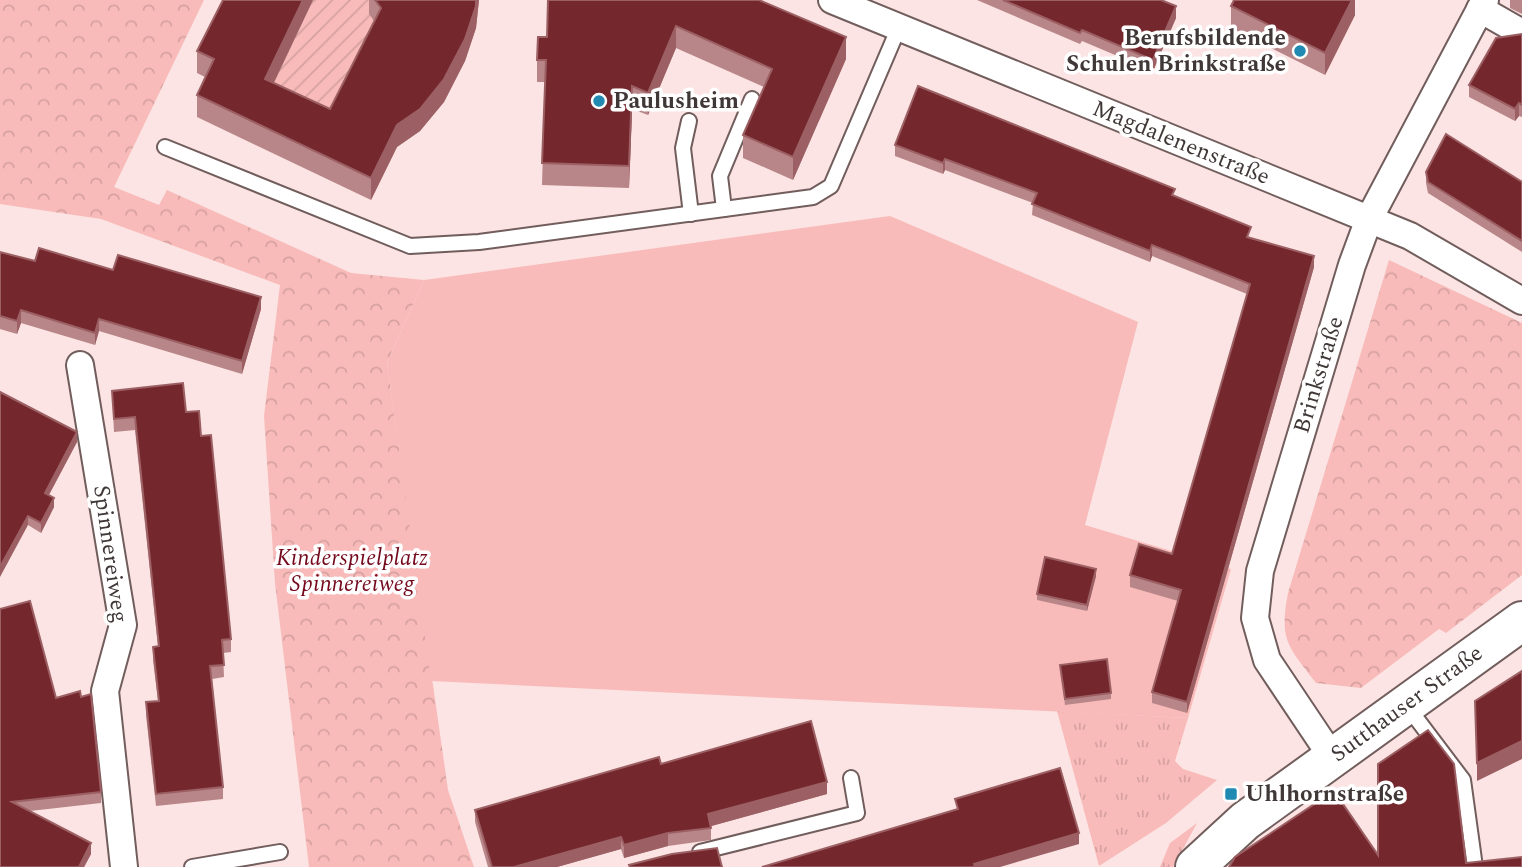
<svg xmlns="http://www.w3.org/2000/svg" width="1522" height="867" font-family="Spectral,serif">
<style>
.grass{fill:url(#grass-tufts)}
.park{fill:url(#park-crowns)}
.garden{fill:url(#garden-furrows)}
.pitch{fill:#f8bbba}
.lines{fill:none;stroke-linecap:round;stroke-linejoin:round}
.lane-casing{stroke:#715d5c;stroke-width:18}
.street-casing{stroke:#715d5c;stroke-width:30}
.secondary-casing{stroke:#715d5c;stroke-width:42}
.lane{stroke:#fff;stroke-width:14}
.street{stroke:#fff;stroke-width:26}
.secondary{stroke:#fff;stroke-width:38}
.wall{fill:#b88688}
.shaded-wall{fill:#9c6064}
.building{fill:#74282d;stroke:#9c6064;stroke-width:2}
.poi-dot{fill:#218ab2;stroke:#fff;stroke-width:2.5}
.labels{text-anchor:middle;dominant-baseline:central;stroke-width:7;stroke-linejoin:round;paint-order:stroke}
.poi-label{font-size:23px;font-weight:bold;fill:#403737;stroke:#fff;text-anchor:start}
.street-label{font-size:23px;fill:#403737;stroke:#fff}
.park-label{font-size:23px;font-style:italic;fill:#74091d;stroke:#fff}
</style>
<defs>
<pattern id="grass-tufts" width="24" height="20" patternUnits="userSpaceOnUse" patternTransform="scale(1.75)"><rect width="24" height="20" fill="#f8bbba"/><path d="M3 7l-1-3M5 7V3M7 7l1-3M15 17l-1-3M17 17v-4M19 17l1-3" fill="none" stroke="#d6a1a0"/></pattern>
<pattern id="park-crowns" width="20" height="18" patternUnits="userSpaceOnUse" patternTransform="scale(1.75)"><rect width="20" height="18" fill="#f8bbba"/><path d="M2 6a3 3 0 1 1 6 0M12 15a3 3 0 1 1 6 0" fill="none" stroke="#d6a1a0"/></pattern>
<pattern id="garden-furrows" width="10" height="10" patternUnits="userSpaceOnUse" patternTransform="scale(1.75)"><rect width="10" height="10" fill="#f8bbba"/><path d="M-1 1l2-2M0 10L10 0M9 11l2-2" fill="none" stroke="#d6a1a0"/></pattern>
</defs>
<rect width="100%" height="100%" fill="#fbe4e3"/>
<!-- grass -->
<g class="grass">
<polygon points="1057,711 1188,718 1175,761 1183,769 1217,780 1166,823 1099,866"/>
<polygon points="1197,823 1173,867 1160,867 1170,843"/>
</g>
<!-- park -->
<g class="park">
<polygon points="0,0 204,0 114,187 159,205 167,190 351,273 424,280 387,363 448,790 474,867 309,867 275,583 264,416 280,285 101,219 0,204"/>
<path d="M1389,260L1522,323V575L1446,633L1439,629L1361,688L1316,683C1288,646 1279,641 1288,593Z"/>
</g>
<!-- garden -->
<polygon class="garden" points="313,0 374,0 374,22 330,131 265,101"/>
<!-- pitch -->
<polygon class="pitch" points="890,216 1138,322 1085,525 1231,569 1188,718 431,681 387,363 424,280"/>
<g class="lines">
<defs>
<g id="lane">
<polyline points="689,121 683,148 691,214"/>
<polyline points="165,147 410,246 479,242 813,197 831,186 899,27"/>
<polyline points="724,209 720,176 752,99"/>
<polyline points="1407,706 1463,780 1475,867"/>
<polyline points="700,852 857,813 851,778"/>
<polyline points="192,867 280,852"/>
</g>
<g id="street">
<polyline points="832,0 1410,236 1522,301"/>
<polyline points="1480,9 1522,33"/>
<polyline points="80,365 123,625 105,691 124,867"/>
<polyline points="1332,757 1267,660 1255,618 1260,571 1352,265 1369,219 1485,0"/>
</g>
<polyline id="secondary" points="1195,867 1245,821 1522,621"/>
</defs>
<!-- lane casing -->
<use href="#lane" class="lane-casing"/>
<!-- street casing -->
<use href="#street" class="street-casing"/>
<!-- secondary casing -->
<use href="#secondary" class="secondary-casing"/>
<!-- lane -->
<use href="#lane" class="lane"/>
<!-- street -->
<use href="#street" class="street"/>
<!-- secondary -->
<use href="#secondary" class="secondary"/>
</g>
<!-- wall -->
<g class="wall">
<polygon points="223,0 313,0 274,83 330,109 374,21 369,14 369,0 479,0 476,28 465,61 444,102 420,131 397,147 371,200 197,117 197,95 205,77 197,73 197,51"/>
<polygon points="548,0 846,59 793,180 743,158 743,135 764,87 676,48 648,115 632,109 629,188 542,185 545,82 537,82 537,60 547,37"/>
<polygon points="977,0 1138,0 1176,18 1153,71 1082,41 1080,44"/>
<polygon points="1355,0 1355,15 1325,75 1231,28 1231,6"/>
<polygon points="1510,0 1522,0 1522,14 1510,8"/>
<polygon points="1522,34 1522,117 1519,116 1515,121 1469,97 1469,85"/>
<polygon points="895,145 1175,196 1251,238 1314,267 1187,713 1152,703 1152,692 1178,601 1130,587 1130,575 1172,554 1247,294 1152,256 1150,262 1032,215 1033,203 945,170 943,174 895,156"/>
<polygon points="1426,172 1522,182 1522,252 1428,193 1426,183"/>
<polygon points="0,252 35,261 113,270 261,309 242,374 99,331 95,345 21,323 17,334 0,329"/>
<polygon points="112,391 186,412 201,436 231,639 231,652 223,653 224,677 212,679 223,787 223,799 156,806 146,715 146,702 158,701 153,660 153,647 158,647 135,430 114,432"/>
<polygon points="0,392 77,442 49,495 54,507 41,533 28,525"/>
<polygon points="1096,576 1087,611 1037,600 1037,594"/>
<polygon points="0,609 56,698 101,792 101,803 30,811 91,854 84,867 0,867"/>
<polygon points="1060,665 1111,693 1111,699 1065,705"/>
<polygon points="661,764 827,794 711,826 711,840 668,846 624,858 621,849 557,867 488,867 475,822 475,810"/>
</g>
<!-- shaded-wall -->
<g class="shaded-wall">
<polygon points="303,0 313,0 265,101 265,79"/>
<polygon points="476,0 479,0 476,28 465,61 444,102 420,131 397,147 371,200 371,178 397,125"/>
<polygon points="1352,0 1355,0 1355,15 1325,75 1325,53"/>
<polygon points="1176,6 1176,18 1153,71 1153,60"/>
<polygon points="676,26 676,48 648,115 648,93"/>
<polygon points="846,37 846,59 793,180 793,157"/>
<polygon points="632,86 632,109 629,188 629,166"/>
<polygon points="1519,103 1519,116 1515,121 1515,109"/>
<polygon points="945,159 945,170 943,174 943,163"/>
<polygon points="1152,245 1152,256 1150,262 1150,251"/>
<polygon points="1314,256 1314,267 1187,713 1187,702"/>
<polygon points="261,297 261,309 242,374 242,361"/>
<polygon points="21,310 21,323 17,334 17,321"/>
<polygon points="99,319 99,331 95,345 95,333"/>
<polygon points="77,432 77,442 45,502 45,493"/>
<polygon points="54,498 54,507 41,533 41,523"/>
<polygon points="28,516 28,525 0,577 0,567"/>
<polygon points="1096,569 1096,576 1087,611 1087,605"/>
<polygon points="1522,741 1522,759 1477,781 1477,763"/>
<polygon points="827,782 827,794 708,827 708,814"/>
<polygon points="668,833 668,846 624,858 624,845"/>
<polygon points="1079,833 1079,844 1000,867 974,867 974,864"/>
<polygon points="621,837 621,849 557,867 514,867"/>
<polygon points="91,843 91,854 84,867 79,867"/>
</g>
<!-- building -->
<g class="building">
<polygon points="223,0 303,0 265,79 330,109 381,8 375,0 476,0 476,6 465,39 444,79 420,109 397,125 371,178 197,95 214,59 197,51"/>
<polygon points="548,0 759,0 846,37 793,157 743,135 772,69 676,26 648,93 632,86 629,166 542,163 546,60 537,60 538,37 547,37"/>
<polygon points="1003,0 1161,0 1176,6 1153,60 1082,30 1080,33"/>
<polygon points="1234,0 1352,0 1325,53 1231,6"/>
<polygon points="1522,34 1522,105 1519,103 1515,109 1469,85 1496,38"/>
<polygon points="918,86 1175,189 1172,195 1251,227 1247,237 1314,256 1187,702 1152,692 1181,590 1130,575 1139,544 1172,554 1250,284 1152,245 1150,251 1032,204 1037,193 945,159 943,163 895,145"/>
<polygon points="1446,134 1522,182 1522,241 1428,182 1426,172"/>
<polygon points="39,248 113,270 118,255 261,297 242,361 99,319 95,333 21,310 17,321 0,316 0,252 35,261"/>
<polygon points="183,383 186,412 199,411 201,436 211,435 231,639 222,640 224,665 210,666 223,787 156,794 146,702 159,701 153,647 159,646 135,417 114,419 112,391"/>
<polygon points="0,392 77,432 45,493 54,498 41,523 28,516 0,567"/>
<polygon points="1045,557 1096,569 1087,605 1037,594"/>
<polygon points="30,601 56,698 80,691 81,697 91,694 101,792 12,802 91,843 79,867 0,867 0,609"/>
<polygon points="1107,659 1111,693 1065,699 1060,665"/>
<polygon points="1522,671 1522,741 1477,763 1475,701"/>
<polygon points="811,721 827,782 708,814 711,828 668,833 624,845 621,837 514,867 492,867 475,810 659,757 661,764"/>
<polygon points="1428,730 1454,764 1466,863 1522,857 1522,867 1229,867 1235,857 1334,791 1378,855 1378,764"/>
<polygon points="1060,768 1079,833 974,864 975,867 762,867 958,809 955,799"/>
<polygon points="717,848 722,867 630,867 629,865 672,854"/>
</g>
<!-- markers -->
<g class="poi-dot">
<circle cx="1300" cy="51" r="7"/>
<circle cx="599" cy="101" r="7"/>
<rect x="1224" y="787" width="14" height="14" rx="3.5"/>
</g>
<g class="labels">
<!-- poi labels -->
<g class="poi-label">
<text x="1286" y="38" text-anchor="end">Berufsbildende<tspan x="1286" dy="26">Schulen Brinkstraße</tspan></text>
<text x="613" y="101">Paulusheim</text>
<text x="1245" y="794">Uhlhornstraße</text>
</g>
<!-- street labels -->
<g class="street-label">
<text transform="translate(1181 143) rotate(22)">Magdalenenstraße</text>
<text transform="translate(1319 375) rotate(-73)">Brinkstraße</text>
<text transform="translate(110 554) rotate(82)">Spinnereiweg</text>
<text transform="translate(1407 704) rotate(-36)">Sutthauser Straße</text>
</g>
<!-- park labels -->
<g class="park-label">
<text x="352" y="558">Kinderspielplatz<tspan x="352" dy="26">Spinnereiweg</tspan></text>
</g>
</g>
</svg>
